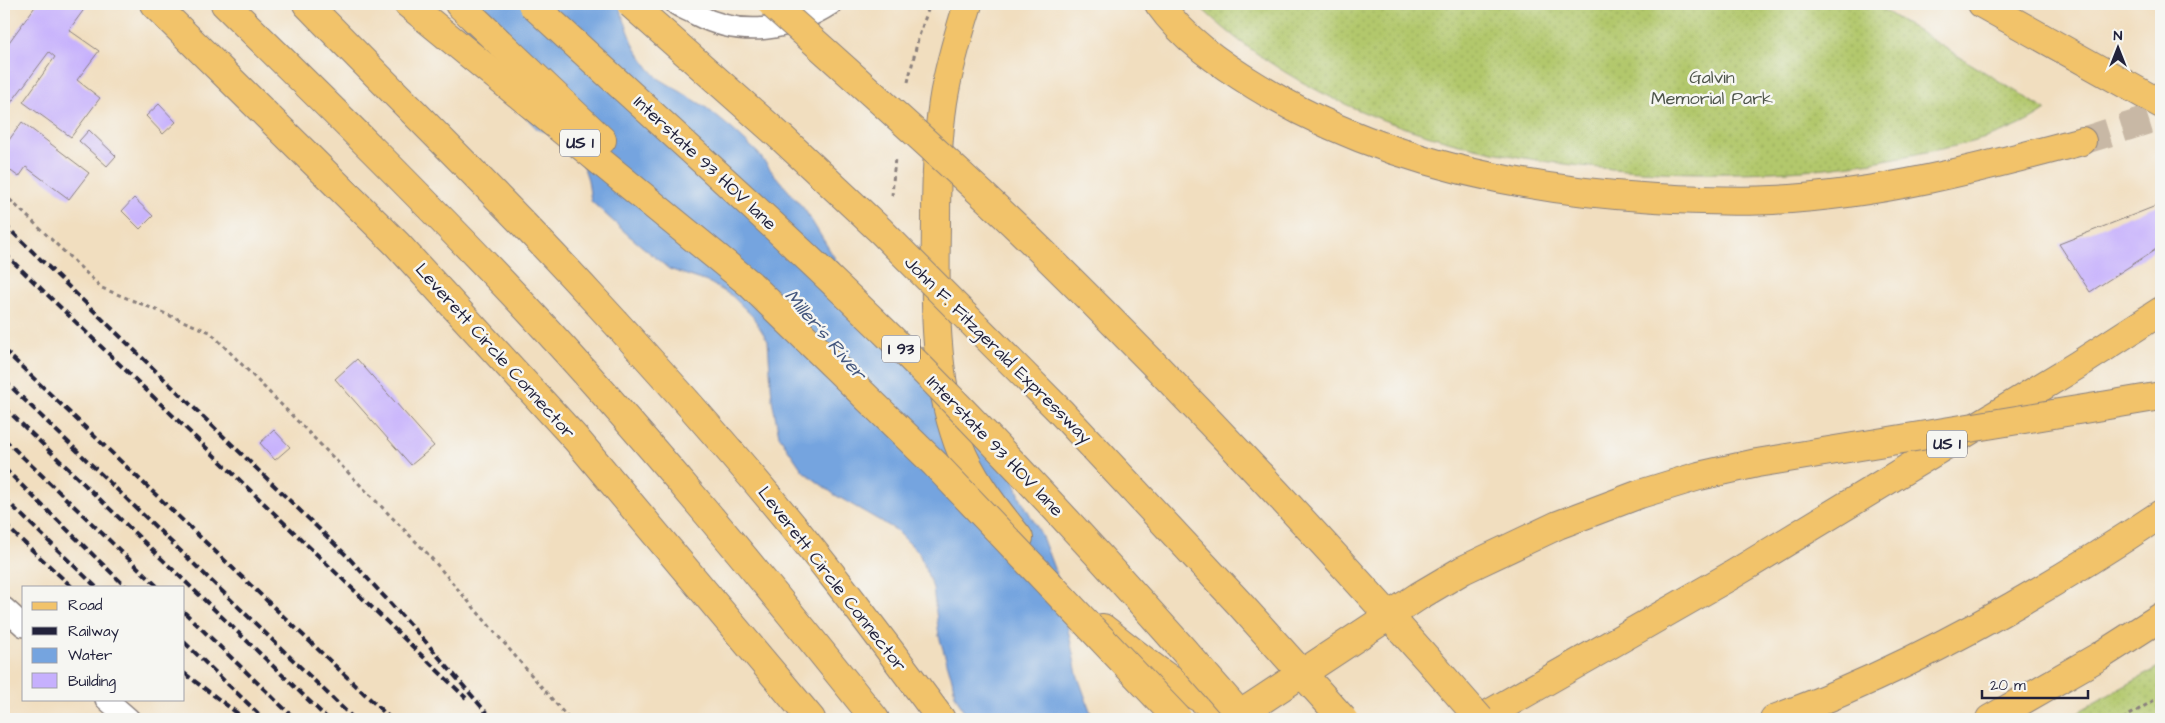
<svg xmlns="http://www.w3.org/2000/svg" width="2165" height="723" font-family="'Architects Daughter',sans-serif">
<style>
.grass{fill:url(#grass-dots);stroke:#6a7554}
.water{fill:#75a4df;stroke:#4c638d}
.building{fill:#c6b0fd}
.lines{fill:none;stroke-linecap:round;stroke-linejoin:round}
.motorway-tunnel{stroke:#c8b8a5;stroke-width:28;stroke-dasharray:28 14;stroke-linecap:butt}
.service-casing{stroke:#8a807d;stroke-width:24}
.primary-casing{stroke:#8a807d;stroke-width:30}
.motorway-casing{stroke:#8a807d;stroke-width:30}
.path{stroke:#8a807d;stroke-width:3;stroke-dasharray:4 4;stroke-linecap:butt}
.service{stroke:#fff;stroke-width:21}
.primary{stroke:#f2c36a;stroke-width:28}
.motorway{stroke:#f2c36a;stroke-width:28}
.rail{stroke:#22223b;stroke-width:4;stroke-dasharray:8 4;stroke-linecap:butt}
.motorway-bridge-casing{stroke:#8a807d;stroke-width:30;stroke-linecap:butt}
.motorway-bridge{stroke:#f2c36a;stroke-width:28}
.labels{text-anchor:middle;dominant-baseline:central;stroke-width:5;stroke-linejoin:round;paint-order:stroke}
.shield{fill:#f6f6f2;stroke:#626272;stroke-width:1}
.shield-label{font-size:16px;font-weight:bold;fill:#22223b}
.park-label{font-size:18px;fill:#4d544a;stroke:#f6f6f2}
.street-label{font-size:18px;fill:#22223b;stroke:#f6f6f2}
.water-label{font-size:19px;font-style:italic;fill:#43567d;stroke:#f6f6f2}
</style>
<defs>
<pattern id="grass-dots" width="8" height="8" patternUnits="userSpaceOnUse" patternTransform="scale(1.25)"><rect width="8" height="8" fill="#b2c86c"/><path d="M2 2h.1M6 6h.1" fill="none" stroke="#99ac5e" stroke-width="1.8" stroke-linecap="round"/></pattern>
</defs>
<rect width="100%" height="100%" fill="#f6f6f2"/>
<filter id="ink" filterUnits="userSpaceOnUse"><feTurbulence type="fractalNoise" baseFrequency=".02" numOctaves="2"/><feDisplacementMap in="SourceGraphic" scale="10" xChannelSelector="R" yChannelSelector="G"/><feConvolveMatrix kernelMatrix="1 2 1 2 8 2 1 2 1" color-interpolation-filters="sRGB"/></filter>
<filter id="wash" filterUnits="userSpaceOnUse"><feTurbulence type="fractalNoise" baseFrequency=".0096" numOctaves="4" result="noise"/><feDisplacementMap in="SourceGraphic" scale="20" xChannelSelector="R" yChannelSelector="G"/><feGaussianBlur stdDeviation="1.12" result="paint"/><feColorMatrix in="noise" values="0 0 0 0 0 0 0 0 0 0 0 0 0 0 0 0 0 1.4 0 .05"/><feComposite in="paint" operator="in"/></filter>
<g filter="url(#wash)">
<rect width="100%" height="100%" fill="#f1debf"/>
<!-- grass -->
<g class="grass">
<path d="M1197,4H1874L2046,110C2005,139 1950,147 1901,157C1834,170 1767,174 1699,173C1520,171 1330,133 1197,4Z"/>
<polygon points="2161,666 2161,719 2065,719"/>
</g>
<!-- water -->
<polygon class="water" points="449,4 618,4 635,48 649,68 658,78 704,106 732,129 758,153 773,173 805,210 845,275 1007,458 1020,497 1041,534 1058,579 1077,674 1093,719 968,719 955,695 952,679 939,636 933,588 919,553 896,530 835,495 803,471 779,436 772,399 768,341 753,317 732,296 710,283 669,269 627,234 591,201 588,180 581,159 557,134 538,130 525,116 504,69 479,44"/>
<g id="blocks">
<!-- building -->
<g class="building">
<polygon points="37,4 88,4 69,30 99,51 77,80 100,98 71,137 23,102 55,57 49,52 4,112 4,49"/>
<polygon points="159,104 176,122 163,134 146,116"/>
<polygon points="22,122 89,173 69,199 26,167 19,177 4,166 4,147"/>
<polygon points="89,130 116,156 107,166 79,141"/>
<polygon points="134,198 153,216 140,229 122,211"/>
<polygon points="2161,204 2161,246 2090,292 2059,244"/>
<polygon points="357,359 434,446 411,465 335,379"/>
<polygon points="274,430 290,447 275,460 260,443"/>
</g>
</g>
</g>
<g filter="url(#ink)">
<use href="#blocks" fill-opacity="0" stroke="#8a807d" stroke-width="1"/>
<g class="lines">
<!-- motorway-tunnel -->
<polyline class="motorway-tunnel" points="2082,141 2161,116"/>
<defs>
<g id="service">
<path d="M676,4C682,8 690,11 697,15C742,38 789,31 831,4"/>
<polyline points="4,608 24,626"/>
<polyline points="106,699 129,719"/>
</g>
<polyline id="primary" points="1982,4 2161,104"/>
<g id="motorway">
<polyline points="154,4 397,244 576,439 811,719"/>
<path d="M225,4C324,101 424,199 519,300C644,434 761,576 875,719"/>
<path d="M307,4C402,102 500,196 592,297C679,391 765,488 843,589C876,632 909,676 941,719"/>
<polyline points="408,4 750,284"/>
<polyline points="459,4 602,140"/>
<path d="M968,4C958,36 948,69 943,102C937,142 936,183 936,223C935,296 933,374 958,443C971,479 996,509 1019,538"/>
<path d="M1159,4C1184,39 1220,64 1256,86C1376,160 1516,190 1655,198C1694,200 1734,202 1773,200C1878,195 1981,168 2082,141"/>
<polyline points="2102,406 2161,396"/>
<path d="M1103,628C1146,662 1191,700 1244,719"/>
<polyline points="1480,719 1732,575 2076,366 2161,311"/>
<path d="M1774,719C1911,669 2040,595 2161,514"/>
<polyline points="1990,719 2100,656 2161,617"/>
</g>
</defs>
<!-- service casing -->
<use href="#service" class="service-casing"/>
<!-- primary casing -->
<use href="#primary" class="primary-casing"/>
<!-- motorway casing -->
<use href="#motorway" class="motorway-casing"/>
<!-- path -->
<g class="path">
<polyline points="908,82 918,39 930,4"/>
<polyline points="4,194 102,288 210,332 427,553 569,719"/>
<polyline points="892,196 895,157"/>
<polyline points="2123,719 2161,696"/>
</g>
<!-- service -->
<use href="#service" class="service"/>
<!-- primary -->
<use href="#primary" class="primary"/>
<!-- motorway -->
<use href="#motorway" class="motorway"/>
<!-- rail -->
<g class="rail">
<polyline points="4,224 347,556 425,641 492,719"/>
<polyline points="4,253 466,698"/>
<polyline points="4,350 391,719"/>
<polyline points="4,380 354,719"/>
<polyline points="4,407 328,719"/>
<polyline points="4,439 158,587"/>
<polyline points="4,468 126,587"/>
<polyline points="4,498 96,587"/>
<polyline points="4,524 72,587"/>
<polyline points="184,612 295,719"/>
<polyline points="184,642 264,719"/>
<polyline points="184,673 245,719"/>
</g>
<defs>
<g id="motorway-bridge">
<path d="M532,4C652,115 775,224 892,339C1015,461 1131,589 1244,719"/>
<polyline points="631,4 783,139 881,231 1060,411 1238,602 1343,719"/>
<path d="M772,4C856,79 941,154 1022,232C1182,388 1334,551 1480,719"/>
<polyline points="750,284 935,464 1178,719"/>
<polyline points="1233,719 1419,596 1463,570 1558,525 1640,494 1699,476 1757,463 2102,406"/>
</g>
</defs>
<!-- motorway-bridge casing -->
<use href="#motorway-bridge" class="motorway-bridge-casing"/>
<!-- motorway-bridge -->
<use href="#motorway-bridge" class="motorway-bridge"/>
</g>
</g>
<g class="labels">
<!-- shield labels -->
<g class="shield">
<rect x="560" y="129.5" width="40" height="27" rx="4"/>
<rect x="882" y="335.5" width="38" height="27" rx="4"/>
<rect x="1927" y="430.5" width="40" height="27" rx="4"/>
</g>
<g class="shield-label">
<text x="580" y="143">US 1</text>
<text x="901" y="349">I 93</text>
<text x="1947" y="444">US 1</text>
</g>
<!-- park labels -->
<g class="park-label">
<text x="1712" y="77">Galvin<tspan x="1712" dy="21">Memorial Park</tspan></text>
</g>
<!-- street labels -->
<g class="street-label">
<text transform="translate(705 163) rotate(43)">Interstate 93 HOV lane</text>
<text transform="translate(998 350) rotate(45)">John F. Fitzgerald Expressway</text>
<text transform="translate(495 351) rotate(48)">Leverett Circle Connector</text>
<text transform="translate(995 446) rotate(46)">Interstate 93 HOV lane</text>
<text transform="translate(832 579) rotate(52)">Leverett Circle Connector</text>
</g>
<!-- water labels -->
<g class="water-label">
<text transform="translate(825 335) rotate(49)">Miller's River</text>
</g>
</g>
<!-- margin -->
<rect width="2165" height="723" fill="none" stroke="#f6f6f2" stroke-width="20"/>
<!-- legend -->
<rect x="22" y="586" width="162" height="115" fill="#f6f6f2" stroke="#a1a1a9"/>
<rect x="32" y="602" width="25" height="8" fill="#f2c36a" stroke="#a1a1a9"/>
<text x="68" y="610" font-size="15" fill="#22223b">Road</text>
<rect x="32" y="627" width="25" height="8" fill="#22223b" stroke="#a1a1a9"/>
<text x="68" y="636" font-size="15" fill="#22223b">Railway</text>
<rect x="32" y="648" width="25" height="15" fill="#75a4df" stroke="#a1a1a9"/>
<text x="68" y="660" font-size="15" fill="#22223b">Water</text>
<rect x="32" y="673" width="25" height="15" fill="#c6b0fd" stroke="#a1a1a9"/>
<text x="68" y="686" font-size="15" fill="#22223b">Building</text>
<!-- north arrow -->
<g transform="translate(2118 48)" stroke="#f6f6f2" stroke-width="4" paint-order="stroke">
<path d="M0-4L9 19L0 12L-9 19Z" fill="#22223b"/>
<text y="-8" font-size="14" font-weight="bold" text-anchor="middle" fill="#22223b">N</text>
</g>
<!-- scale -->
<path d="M1982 690v8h106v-8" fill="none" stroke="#22223b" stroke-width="2.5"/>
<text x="1990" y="690" font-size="15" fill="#22223b" stroke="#f6f6f2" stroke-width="4" paint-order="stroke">20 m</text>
</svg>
